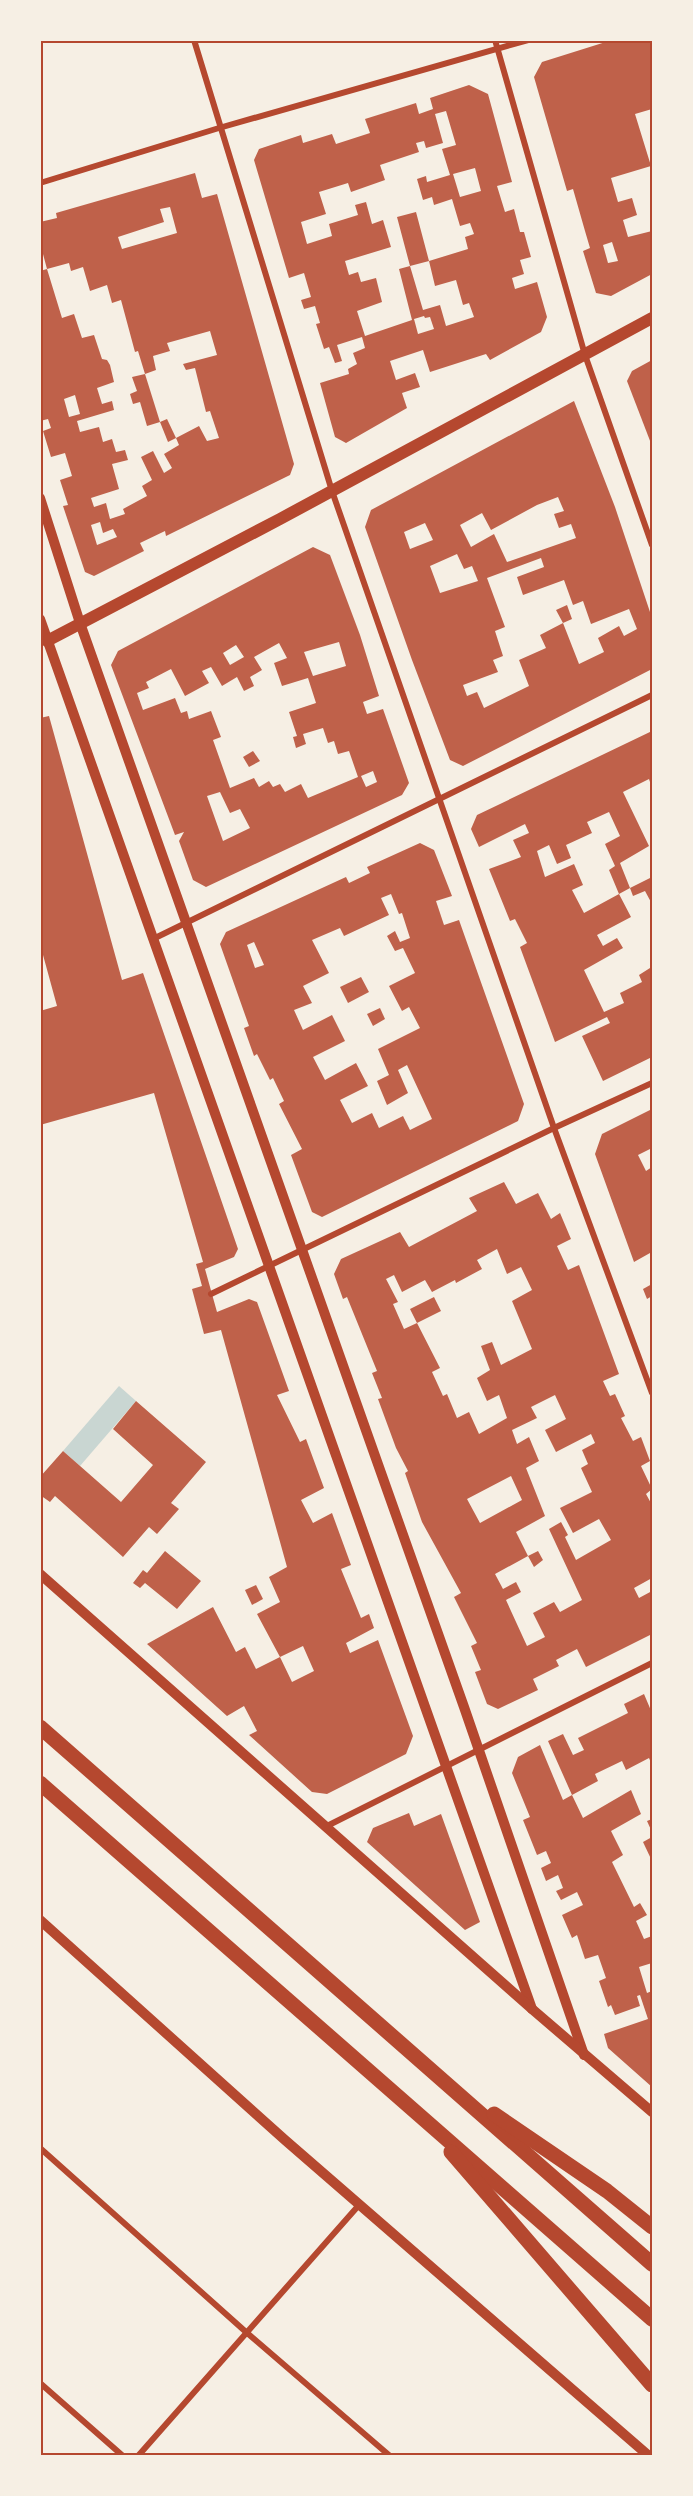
<svg xmlns="http://www.w3.org/2000/svg" width="693" height="2496" font-family="Figtree,sans-serif">
<style>
.water{fill:#c9d6d2}
.building{fill:#bf614a;fill-rule:evenodd}
.lines{fill:none;stroke-linecap:round;stroke-linejoin:round}
.minor{stroke:#b5482f;stroke-width:6}
.tertiary{stroke:#b5482f;stroke-width:10}
.secondary{stroke:#b5482f;stroke-width:12}
.motorway{stroke:#b5482f;stroke-width:15}
.neatline{fill:none;stroke:#b5482f;stroke-width:2}
</style>
<rect width="100%" height="100%" fill="#f6efe4"/>
<!-- water -->
<polygon class="water" points="119,1386 136,1401 80,1466 63,1451"/>
<!-- building -->
<g class="building">
<path d="M612,40H652V109L635,114L651,166L611,178L618,202L632,198L637,215L623,220L628,237L652,231V274L611,296L596,293L583,251L590,248L585,231L573,189L567,191L534,77L542,62ZM612,242L618,261L608,263L603,245Z"/>
<path d="M469,85L488,94L512,182L497,186L505,212L514,209L520,232H524L531,257L520,260L524,274L512,278L515,289L537,282L547,317L541,332L490,360L486,354L430,372L423,350L390,361L396,380L415,373L420,387L402,393L407,408L346,443L335,437L320,383L349,374L348,369L357,364L353,353L365,348L362,337L337,345L342,361L335,363L329,347L324,349L316,324L320,323L315,306L304,309L301,300L311,297L304,273L289,278L254,160L259,149L301,135L303,143L332,134L336,144L370,133L365,119L416,103L419,114L433,109L430,98ZM446,111L456,145L442,149L450,175L427,182L426,176L417,179L423,200L432,197L434,205L452,199L460,226L470,223L474,234L465,237L468,249L429,261L416,212L397,217L410,266L429,261L435,286L456,280L463,305L469,303L474,317L446,326L440,305L423,310L410,266L399,269L412,320L365,336L357,311L382,302L376,278L361,282L358,272L349,275L345,261L391,247L383,220L372,224L366,202L355,205L358,215L329,224L332,236L307,244L301,222L326,214L319,192L348,183L351,192L385,180L380,165L419,152L416,143L424,141L426,148L443,143L435,114ZM475,168L481,191L460,197L453,174ZM424,316L425,318L430,317L434,329L418,334L414,319Z"/>
<path d="M195,173L202,198L217,194L294,464L290,475L166,536L165,531L140,543L144,551L94,576L85,572L63,506L68,505L60,480L72,476L65,453L51,457L43,431L51,428L48,419L40,421V271L47,269L62,318L74,314L82,338L94,335L102,359L107,360L110,365L114,382L97,388L102,404L112,401L114,410L77,421L80,432L99,427L103,442L112,439L116,452L125,450L128,460L112,464L119,489L91,498L94,507L106,503L110,519L125,514L123,509L147,496L142,486L152,480L141,457L153,451L164,473L172,468L164,454L179,445L176,438L199,426L207,441L219,438L210,411L206,412L195,368L186,370L183,364L217,355L210,331L167,343L170,351L153,356L156,370L145,374L138,351L135,352L121,300L112,303L107,285L90,291L83,267L71,271L69,263L47,269L43,254L40,255V222L57,218L56,213ZM170,207L177,233L122,249L118,237L164,222L160,209ZM75,395L80,414L69,417L64,399ZM100,522L103,533L113,529L117,537L97,545L91,525Z"/>
<polygon points="652,360 652,446 627,381 632,371"/>
<polygon points="145,374 160,422 147,426 140,402 133,404 130,394 137,391 132,377"/>
<path d="M574,401L615,507L652,618V669L463,766L450,760L412,660L365,527L371,510ZM558,497L564,511L554,514L559,528L571,524L576,538L507,562L494,534L471,547L460,525L482,513L491,530L537,505ZM425,523L433,540L410,549L404,532ZM457,554L464,569L472,566L478,581L440,593L430,566ZM541,558L544,567L517,577L523,595L564,580L573,605L583,601L591,624L629,609L637,629L624,636L619,626L598,638L604,652L579,664L563,623L572,619L567,605L556,610L563,623L540,635L546,648L519,660L529,686L484,708L477,692L467,696L463,685L498,672L493,660L503,656L495,631L505,627L487,578Z"/>
<polygon points="167,419 176,438 168,442 160,422"/>
<path d="M313,547L330,555L360,635L379,696L363,702L367,714L383,709L409,783L402,795L206,887L193,880L179,841L184,832L175,835L111,665L118,651ZM339,642L346,666L313,676L304,652ZM279,643L287,658L274,663L282,686L308,678L316,703L289,712L297,736L293,737L296,748L306,744L303,734L323,728L328,743L334,741L338,754L349,751L358,777L308,798L301,784L285,792L280,784L273,787L269,781L259,787L254,778L230,788L213,740L221,737L211,711L189,719L187,711L181,713L175,698L143,710L137,693L149,688L146,682L171,669L185,696L209,683L202,671L211,667L222,686L237,677L244,691L254,686L250,677L262,670L254,657ZM236,645L244,657L230,665L223,653ZM373,771L377,782L366,787L361,776ZM220,792L230,813L240,809L250,828L223,841L207,796Z"/>
<path d="M49,716L122,980L143,973L238,1249L234,1257L205,1269L217,1312L249,1299L257,1302L289,1391L277,1395L300,1442L306,1439L324,1488L301,1500L313,1523L332,1513L351,1565L341,1569L361,1618L369,1614L374,1628L346,1643L350,1653L378,1640L413,1736L406,1754L327,1794L312,1792L249,1735L257,1731L244,1706L227,1716L147,1644L213,1607L236,1652L245,1647L256,1669L280,1657L257,1614L280,1602L269,1577L287,1567L221,1330L204,1334L192,1289L202,1286L196,1264L203,1262L154,1093L40,1125V1011L57,1006L40,944V718ZM303,1646L314,1671L292,1682L280,1657Z"/>
<polygon points="652,731 652,788 649,779 623,792 649,846 620,863 630,888 619,894 609,870 615,866 605,844 620,836 609,812 587,822 592,833 566,845 571,858 557,864 549,845 537,851 545,877 574,864 583,885 572,890 584,913 619,894 631,917 597,935 603,946 617,938 623,948 584,970 604,1012 624,1003 620,993 642,982 639,975 650,968 652,973 652,1057 603,1081 582,1036 610,1023 607,1017 555,1042 520,947 527,943 515,919 510,921 489,869 521,857 513,840 529,833 525,824 479,847 471,829 477,815"/>
<polygon points="253,751 260,761 249,767 243,757"/>
<path d="M420,843L434,850L452,896L436,901L444,925L459,920L524,1104L518,1121L322,1217L312,1212L291,1155L302,1149L279,1104L284,1101L273,1078L270,1080L257,1054L254,1056L244,1028L249,1026L220,944L226,932L346,877L349,883L370,873L367,867ZM391,894L399,914L402,913L410,938L400,942L395,931L387,936L395,951L403,948L415,973L389,986L402,1011L409,1007L420,1028L378,1049L389,1075L377,1081L387,1105L408,1093L398,1070L407,1065L432,1119L410,1130L403,1116L379,1128L372,1113L352,1123L340,1100L368,1086L356,1063L325,1080L313,1057L345,1041L332,1015L303,1030L294,1010L312,1003L303,986L329,973L312,940L340,928L344,936L389,915L381,898ZM254,942L264,965L255,968L247,945Z"/>
<polygon points="652,877 652,904 645,891 633,896 630,888"/>
<polygon points="361,977 369,992 348,1003 340,987"/>
<polygon points="380,1008 385,1019 373,1026 367,1014"/>
<polygon points="652,1109 652,1148 638,1155 646,1171 652,1167 652,1260 650,1253 634,1262 595,1154 602,1134"/>
<path d="M504,1182L516,1204L538,1193L551,1219L560,1213L571,1239L557,1246L568,1270L579,1265L619,1374L603,1381L610,1396L615,1394L625,1416L621,1418L633,1441L641,1437L650,1461L641,1466L652,1489L646,1494L652,1505V1578L634,1588L639,1598L652,1591V1634L586,1667L577,1649L556,1660L559,1666L533,1679L538,1690L498,1709L487,1704L475,1672L481,1670L471,1646L477,1643L454,1597L461,1593L422,1522L405,1473L408,1471L396,1448L378,1399L382,1398L372,1373L377,1371L347,1297L343,1299L334,1274L341,1259L400,1232L409,1247L477,1211L469,1198ZM497,1249L507,1274L521,1267L532,1290L512,1301L532,1349L501,1365L492,1342L481,1346L490,1370L477,1378L487,1401L499,1395L507,1418L479,1434L469,1412L457,1418L447,1394L443,1396L432,1372L440,1368L417,1323L441,1311L434,1297L410,1309L417,1323L404,1329L393,1304L398,1302L386,1279L394,1275L402,1292L425,1280L432,1292L455,1280L456,1283L482,1269L477,1260ZM555,1395L566,1419L545,1430L556,1452L591,1434L595,1443L582,1450L588,1464L581,1468L592,1492L560,1508L573,1533L599,1519L611,1540L576,1560L565,1537L568,1535L561,1522L549,1529L582,1600L560,1612L554,1602L533,1613L545,1637L527,1646L506,1600L521,1592L516,1582L503,1589L495,1574L528,1556L516,1532L545,1516L526,1468L539,1461L529,1437L517,1444L512,1430L537,1418L531,1407ZM511,1476L522,1500L480,1523L467,1499Z"/>
<polygon points="652,1284 652,1296 647,1299 643,1289"/>
<polygon points="136,1401 206,1462 171,1503 179,1509 157,1534 149,1527 123,1557 55,1496 50,1502 40,1495 40,1477 63,1451 121,1502 153,1465 113,1429"/>
<polygon points="165,1551 201,1581 177,1609 145,1583 140,1588 133,1583 143,1570 147,1573"/>
<polygon points="538,1551 543,1560 534,1567 528,1556"/>
<polygon points="256,1585 263,1599 252,1605 245,1590"/>
<polygon points="644,1694 652,1713 652,1765 649,1758 626,1770 622,1761 595,1774 598,1781 572,1795 548,1741 563,1734 573,1755 584,1750 578,1738 628,1713 624,1704"/>
<polygon points="540,1745 563,1800 572,1795 583,1818 631,1790 641,1814 611,1831 623,1855 612,1862 634,1907 640,1903 647,1915 636,1921 644,1939 652,1936 652,1963 639,1967 647,1993 652,1991 652,2087 608,2048 604,2034 648,2019 640,1995 637,1996 640,2006 615,2015 611,2005 608,2007 599,1981 606,1978 598,1955 585,1959 577,1935 572,1938 562,1915 583,1905 577,1892 561,1900 556,1891 563,1888 558,1875 546,1881 541,1868 551,1863 546,1851 537,1855 523,1820 530,1817 512,1773 518,1757"/>
<polygon points="409,1813 414,1826 441,1814 480,1922 465,1930 367,1842 373,1828"/>
<polygon points="652,1819 652,1832 647,1821"/>
<polygon points="652,1837 652,1861 643,1842"/>
</g>
<g class="lines">
<!-- minor -->
<g class="minor">
<polyline points="194,40 332,491 554,1128 652,1393"/>
<polyline points="495,40 585,355 652,545"/>
<polyline points="40,183 219,128 528,40"/>
<polyline points="153,939 652,695"/>
<polyline points="211,1294 554,1128 652,1083"/>
<polyline points="325,1827 652,1663"/>
<polyline points="40,2148 246,2332 390,2456"/>
<polyline points="40,2383 123,2456"/>
<polyline points="138,2456 359,2205"/>
</g>
<!-- tertiary -->
<g class="tertiary">
<polyline points="40,498 80,623 464,1707 584,2055"/>
<polyline points="40,619 532,2009"/>
<polyline points="40,1574 532,2009 652,2112"/>
<polyline points="40,1920 285,2140 649,2456"/>
</g>
<!-- secondary -->
<polyline class="secondary" points="47,641 280,519 652,318"/>
<!-- motorway -->
<g class="motorway">
<polyline points="40,1727 652,2264"/>
<polyline points="40,1783 652,2319"/>
<polyline points="494,2114 607,2191 652,2227"/>
<polyline points="451,2152 652,2385"/>
</g>
</g>
<!-- border -->
<rect width="693" height="2496" fill="none" stroke="#f6efe4" stroke-width="84"/>
<rect x="42" y="42" width="609" height="2412" class="neatline"/>
</svg>
